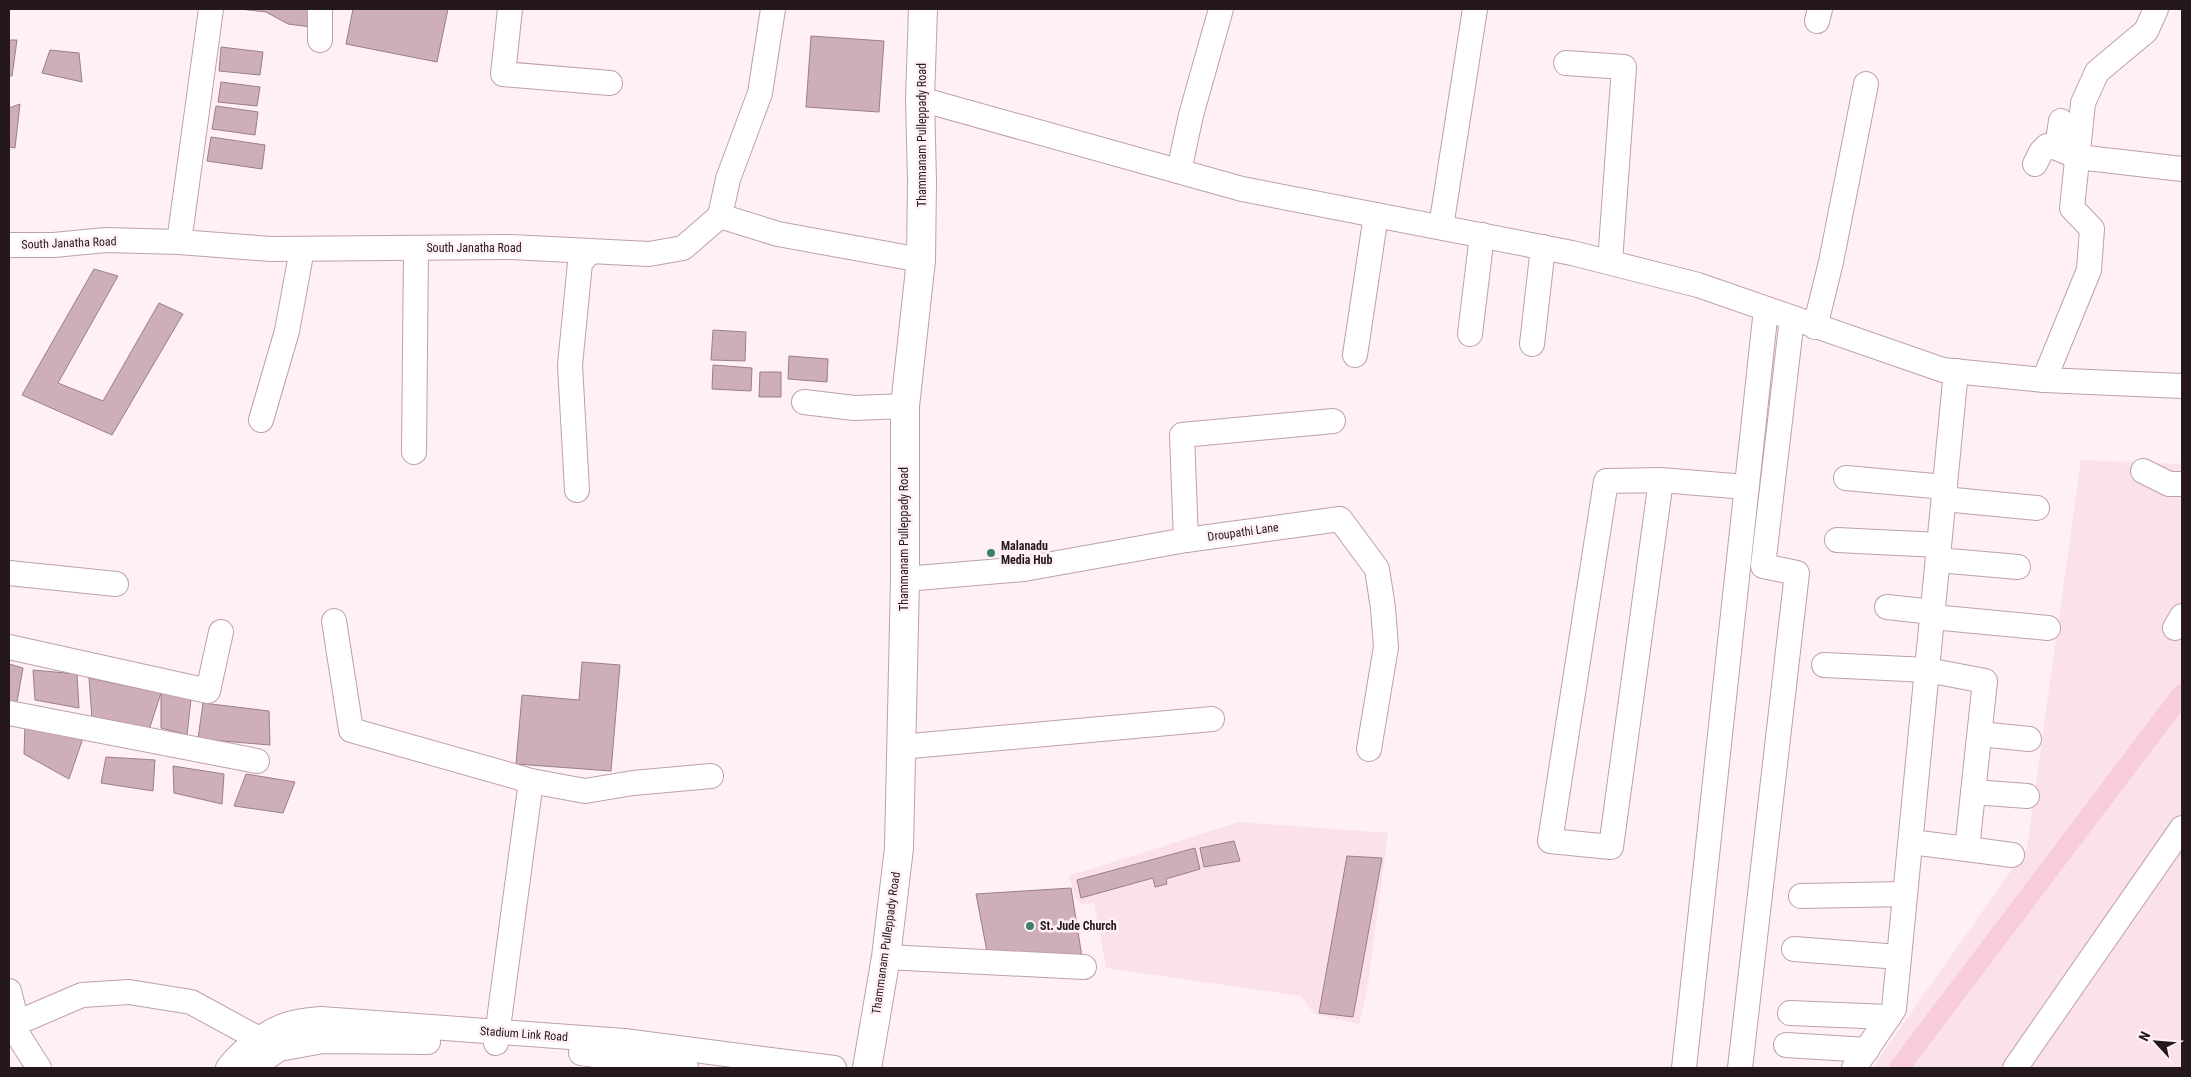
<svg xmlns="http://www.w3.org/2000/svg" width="2191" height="1077" font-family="'Roboto Condensed',sans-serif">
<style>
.built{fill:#fbe2e9}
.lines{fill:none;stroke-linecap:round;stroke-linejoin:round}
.canal{stroke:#f9ccd9;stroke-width:20}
.building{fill:#ceaeb7;stroke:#9c7e87}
.minor-casing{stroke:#bfa0a9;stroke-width:26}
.major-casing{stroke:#bfa0a9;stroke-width:30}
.minor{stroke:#fff;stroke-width:24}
.major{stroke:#fff;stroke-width:28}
.poi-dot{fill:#3d8072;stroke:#fef0f4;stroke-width:2}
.labels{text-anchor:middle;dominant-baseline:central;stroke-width:5;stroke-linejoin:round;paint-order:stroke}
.street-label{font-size:12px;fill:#24181c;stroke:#fef0f4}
.poi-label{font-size:12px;font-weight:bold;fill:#24181c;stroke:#fef0f4;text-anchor:start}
</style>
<rect width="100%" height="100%" fill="#fef0f4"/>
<!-- built -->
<g class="built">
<polygon points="2081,460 2182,464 2182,1068 1872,1068 2027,848"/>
<polygon points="1239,822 1388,833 1367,991 1359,1024 1314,1014 1301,996 1106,968 1094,903 1081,904 1075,898 1069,876"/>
</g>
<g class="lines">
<!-- canal -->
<polyline class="canal" points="1899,1068 2182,694"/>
</g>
<!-- building -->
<g class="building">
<polygon points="240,9 313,9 311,27 288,24 266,12"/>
<polygon points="353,9 448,9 437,62 346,44"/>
<polygon points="811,36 884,41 879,112 806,107"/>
<polygon points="9,40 17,40 12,76 9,76"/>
<polygon points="221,47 263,52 260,75 219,71"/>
<polygon points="50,50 79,53 82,82 42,73"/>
<polygon points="221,82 260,87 257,106 218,102"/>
<polygon points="20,104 15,148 9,147 9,108"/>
<polygon points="216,106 258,112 255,135 212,129"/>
<polygon points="211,137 265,145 262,169 207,161"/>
<polygon points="94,269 118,276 58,383 103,401 159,303 183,314 112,435 22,395"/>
<polygon points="713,330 746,332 745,361 711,360"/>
<polygon points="789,356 828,359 827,382 788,379"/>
<polygon points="713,365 752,368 751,391 712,389"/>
<polygon points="760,372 781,372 781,397 759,397"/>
<polygon points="582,662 620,665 611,771 516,764 522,695 579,700"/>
<polygon points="9,664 23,668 17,702 9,701"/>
<polygon points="33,670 77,674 79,708 35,700"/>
<polygon points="89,678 161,693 149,730 92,719"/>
<polygon points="161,693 191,699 187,735 161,728"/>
<polygon points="203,703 269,711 270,745 198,739"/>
<polygon points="25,724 84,735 69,779 24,754"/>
<polygon points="106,757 155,760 153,791 101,783"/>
<polygon points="173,766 224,774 222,804 174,793"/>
<polygon points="246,774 295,782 283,813 234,806"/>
<polygon points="1234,841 1240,861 1204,867 1200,848"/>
<polygon points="1195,848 1200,869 1166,879 1167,884 1155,887 1153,878 1081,898 1077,880"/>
<polygon points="1347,856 1382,858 1353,1017 1319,1013"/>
<polygon points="1071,888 1082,957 988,957 976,894"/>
</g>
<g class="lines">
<defs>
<g id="minor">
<polyline points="510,9 503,74 610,83"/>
<polyline points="1817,21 1820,9"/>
<polyline points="320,40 320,9"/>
<polyline points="1566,63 1624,67 1610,262"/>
<polyline points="920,99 1242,189 1572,253 1698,285 1943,370 2044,380 2182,386"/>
<polyline points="2061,121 2057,148 2078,157 2182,169"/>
<polyline points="2035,164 2041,152 2047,146 2057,148"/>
<polyline points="1179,171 1191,115 1221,9"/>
<polyline points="720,216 728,179 760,93 773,9"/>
<polyline points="1441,227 1475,9"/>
<polyline points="179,242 211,9"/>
<polyline points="9,245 54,245 106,240 179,242 271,249 511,247 649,254 683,248 720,216 778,234 921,260"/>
<polyline points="1815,327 1831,262 1866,84"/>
<polyline points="1470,334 1482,235"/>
<polyline points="1532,344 1543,247"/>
<polyline points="1355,355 1376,215"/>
<polyline points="2044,380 2089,270 2092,229 2072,208 2083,103 2097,72 2146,31 2156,9"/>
<polyline points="804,402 854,408 905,406"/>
<polyline points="261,420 287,331 302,249"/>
<polyline points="414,452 416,248"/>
<polyline points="2143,471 2169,484 2182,484"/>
<polyline points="1846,478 1945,487"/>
<polyline points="1661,480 1611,847 1550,841 1606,481 1661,480 1746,487"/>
<polyline points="577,490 570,365 580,263 590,252"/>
<polyline points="1944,499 2037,508"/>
<polyline points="1186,540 1182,435 1333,421"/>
<polyline points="1837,540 1939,545"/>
<polyline points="1938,560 2018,567"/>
<polyline points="9,573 116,584"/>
<polyline points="905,579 1024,569 1186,540 1340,519 1377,569 1383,608 1386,647 1369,749"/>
<polyline points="1887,607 1933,612"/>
<polyline points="1933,617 2048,628"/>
<polyline points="334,621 351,730 531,781 496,1043"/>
<polyline points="2175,628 2182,616"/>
<polyline points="9,647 208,691 221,632"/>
<polyline points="1824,665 1927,670 1985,681 1967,849 1911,842"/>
<polyline points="9,713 257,761"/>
<polyline points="1980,734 2029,739"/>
<polyline points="900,747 1212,719"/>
<polyline points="531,781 585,791 633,783 711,776"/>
<polyline points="1973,792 2027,796"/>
<polyline points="1967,849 2012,855"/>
<polyline points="1801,896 1905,894"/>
<polyline points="1794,949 1899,957"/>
<polyline points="886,957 1084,967"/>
<polyline points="9,991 17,1023"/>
<polyline points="1790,1013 1889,1017"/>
<polyline points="9,1021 39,1068"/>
<polyline points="12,1025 82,995 129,992 191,1002 259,1039"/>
<polyline points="1786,1045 1867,1050"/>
<polyline points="581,1053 686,1068"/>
<path d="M228,1068C243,1049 266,1031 289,1024C299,1021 311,1020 321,1019L624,1041L834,1068"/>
<polyline points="251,1068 279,1049 323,1041 428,1042"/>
<polyline points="1684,1068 1766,309"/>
<polyline points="1740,1068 1797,573 1763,566 1792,318"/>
<polyline points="1854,1068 1894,1009 1956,371"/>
<polyline points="2015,1068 2182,828"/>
</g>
<polyline id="major" points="867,1068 886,957 899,848 905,579 905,406 921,260 922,181 920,99 923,9"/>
</defs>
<!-- minor casing -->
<use href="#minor" class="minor-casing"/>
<!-- major casing -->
<use href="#major" class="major-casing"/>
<!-- minor -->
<use href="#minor" class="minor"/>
<!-- major -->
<use href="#major" class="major"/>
</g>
<!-- markers -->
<g class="poi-dot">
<circle cx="991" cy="553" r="5"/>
<circle cx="1030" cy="926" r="5"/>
</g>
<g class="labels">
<!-- street labels -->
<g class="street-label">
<text transform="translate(922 135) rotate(-90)">Thammanam Pulleppady Road</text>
<text transform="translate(69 243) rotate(-2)">South Janatha Road</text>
<text x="474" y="248">South Janatha Road</text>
<text transform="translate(1243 532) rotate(-8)">Droupathi Lane</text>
<text transform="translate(904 539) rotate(-90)">Thammanam Pulleppady Road</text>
<text transform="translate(886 943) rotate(-82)">Thammanam Pulleppady Road</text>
<text transform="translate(524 1034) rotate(4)">Stadium Link Road</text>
</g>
<!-- poi labels -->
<g class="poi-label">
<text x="1001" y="546">Malanadu<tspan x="1001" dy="14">Media Hub</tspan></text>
<text x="1040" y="926">St. Jude Church</text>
</g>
</g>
<!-- border -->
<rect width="2191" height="1077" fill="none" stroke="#24181c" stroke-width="20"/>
<!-- north arrow -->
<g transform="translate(2156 1042) rotate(296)" stroke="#fef0f4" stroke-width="4" paint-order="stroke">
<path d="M0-4L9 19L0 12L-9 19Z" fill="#24181c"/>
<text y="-8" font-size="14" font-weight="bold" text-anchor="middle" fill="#24181c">N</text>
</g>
</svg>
